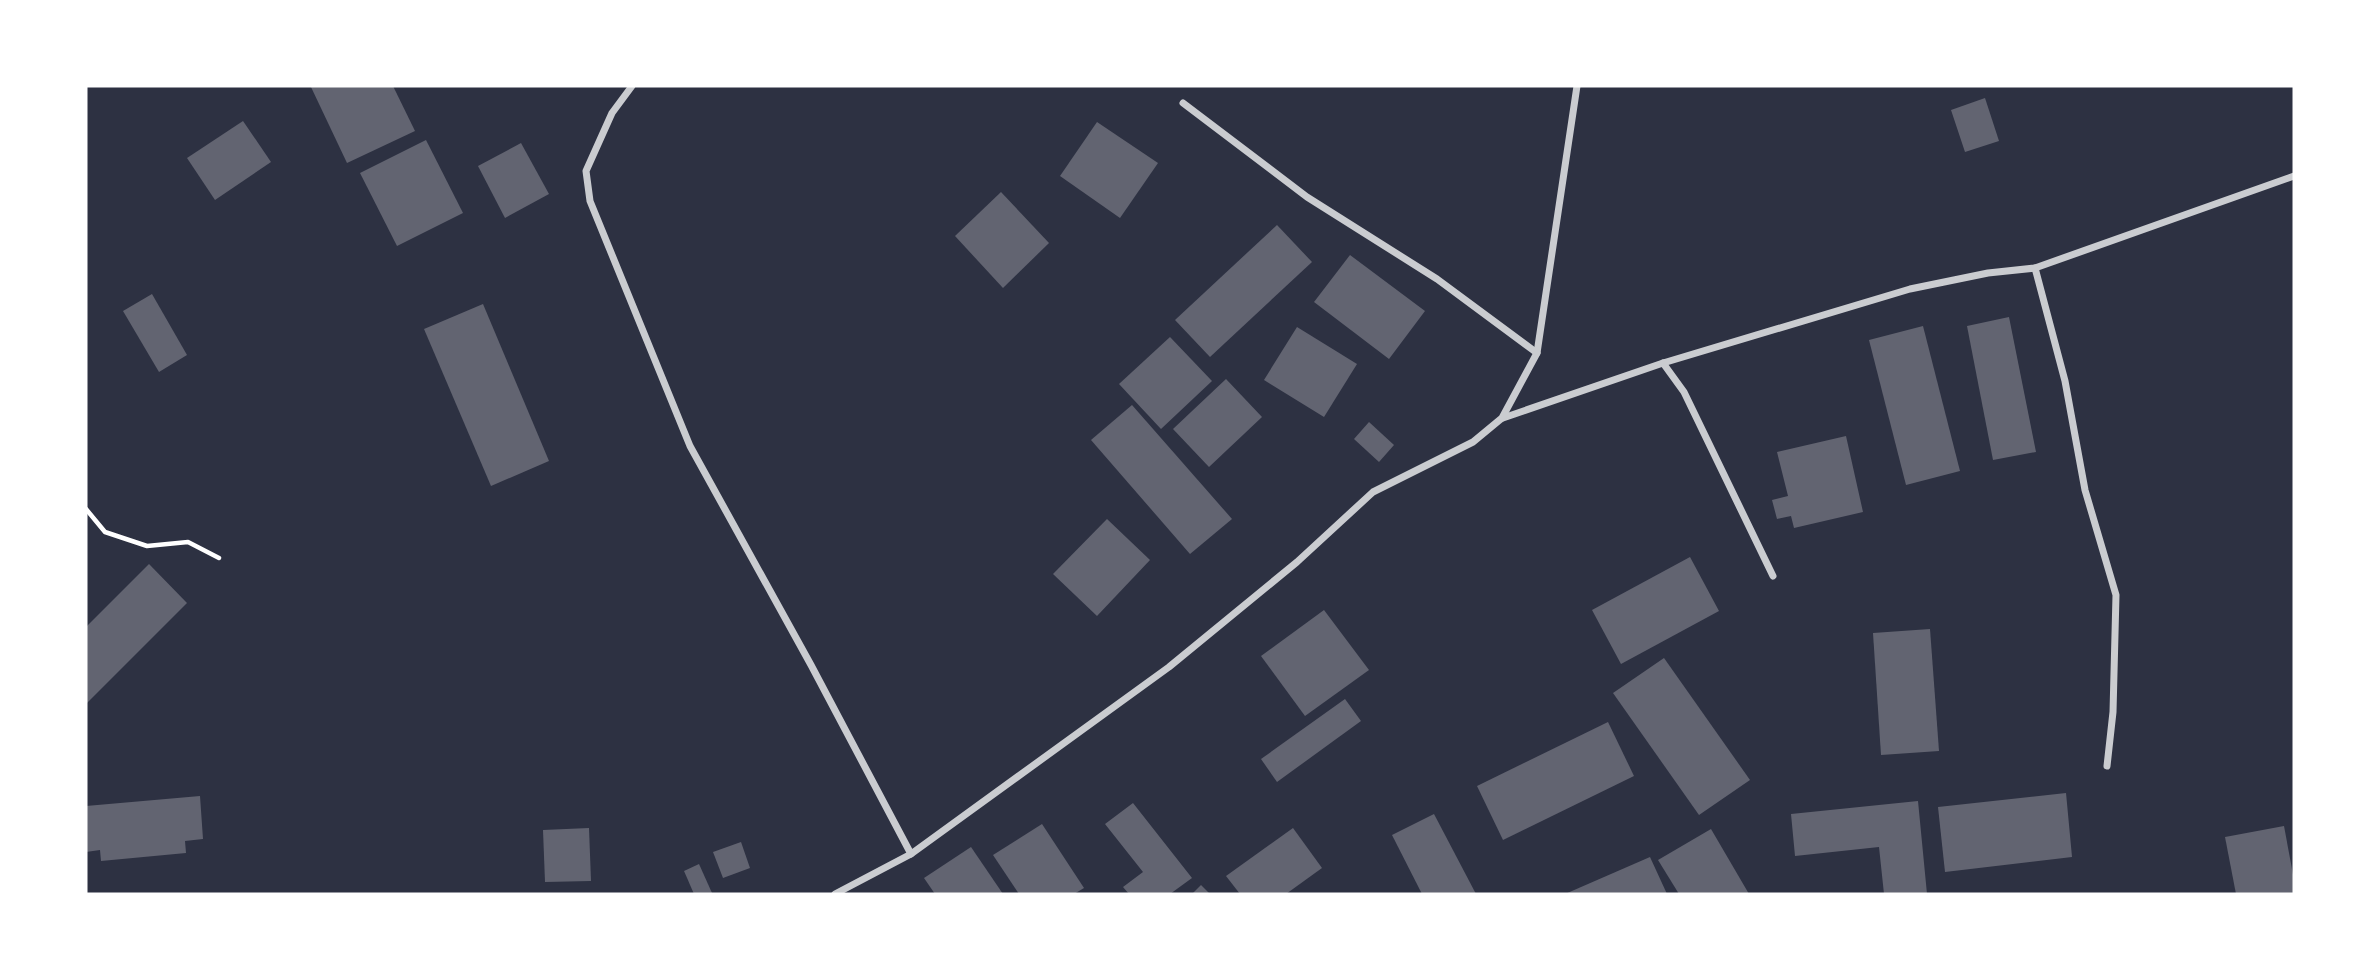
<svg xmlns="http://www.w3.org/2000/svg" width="2380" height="980" font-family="'IBM Plex Sans',sans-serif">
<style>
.building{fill:#626471}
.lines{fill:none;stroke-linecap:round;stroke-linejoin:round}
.path{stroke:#fff;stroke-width:4.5}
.minor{stroke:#caccd0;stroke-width:7}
</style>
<rect width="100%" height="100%" fill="#2d3142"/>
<!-- building -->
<g class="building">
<polygon points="314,86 393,86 415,131 347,163 311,87"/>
<polygon points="1985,98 1999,141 1965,152 1951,110"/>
<polygon points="243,121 271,162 215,200 187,158"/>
<polygon points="1097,122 1158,163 1120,218 1060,176"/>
<polygon points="426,140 463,213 397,246 360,173"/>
<polygon points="521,143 549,194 505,218 478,166"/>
<polygon points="1001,192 1049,243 1003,288 955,236"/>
<polygon points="1277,225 1312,262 1210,357 1175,320"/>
<polygon points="1350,255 1425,311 1389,359 1314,302"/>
<polygon points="152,294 187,355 159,372 123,311"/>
<polygon points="483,304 549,461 491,486 424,329"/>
<polygon points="2009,317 2036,452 1993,460 1967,326"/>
<polygon points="1923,326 1960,471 1906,485 1869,340"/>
<polygon points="1297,327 1357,364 1324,417 1264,380"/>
<polygon points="1170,337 1212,381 1161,429 1119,384"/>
<polygon points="1226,379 1262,417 1209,467 1173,429"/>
<polygon points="1132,405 1232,519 1190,554 1091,440"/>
<polygon points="1369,422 1394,445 1379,462 1354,439"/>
<polygon points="1846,436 1863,512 1794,528 1791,516 1777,519 1772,500 1788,496 1777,452"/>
<polygon points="1107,519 1150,560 1097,616 1053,574"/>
<polygon points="1690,557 1719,611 1621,664 1592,610"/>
<polygon points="149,564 187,603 86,704 86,627"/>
<polygon points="1324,610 1369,670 1305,716 1261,656"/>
<polygon points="1930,629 1939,751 1881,755 1873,633"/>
<polygon points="1664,658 1750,780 1699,815 1613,693"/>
<polygon points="1345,699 1361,721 1277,782 1261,759"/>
<polygon points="1608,722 1634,776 1503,840 1477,786"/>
<polygon points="2066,793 2072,857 1945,872 1938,807"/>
<polygon points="200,796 203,839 185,841 186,853 101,861 100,850 86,852 86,806"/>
<polygon points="1918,801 1927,894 1884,894 1879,847 1795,856 1791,814"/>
<polygon points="1133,803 1192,878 1170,894 1129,894 1123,887 1143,872 1105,824"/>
<polygon points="1434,814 1476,894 1422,894 1392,835"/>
<polygon points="1042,824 1084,888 1074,894 1019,894 993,855"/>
<polygon points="2284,826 2294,880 2294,894 2236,894 2225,837"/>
<polygon points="589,828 591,881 545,882 543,830"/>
<polygon points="1293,828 1322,868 1286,894 1240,894 1226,876"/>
<polygon points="1711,829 1749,894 1679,894 1658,860"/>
<polygon points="741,842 750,868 723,878 713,852"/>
<polygon points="971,847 1003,894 935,894 924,878"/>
<polygon points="1650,857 1667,894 1565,894"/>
<polygon points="699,864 712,893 708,894 694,894 684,871"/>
<polygon points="1201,885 1210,894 1192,894"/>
</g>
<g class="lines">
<!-- path -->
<polyline class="path" points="86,509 105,532 147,546 188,542 219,558"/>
<!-- minor -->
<g class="minor">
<polyline points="632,86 612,113 586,171 590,201 690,446 811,665 911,854"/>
<polyline points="1183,103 1307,197 1437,279 1537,353"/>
<polyline points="2035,268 2065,381 2085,490 2116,595 2113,712 2107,766"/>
<polyline points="1663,363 1684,392 1773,576"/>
<polyline points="1503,418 1663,363 1910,289 1988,273 2035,268 2294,176"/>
<polyline points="835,894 911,854 1169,667 1297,562 1373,492 1473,442 1502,418 1537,353 1577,86"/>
</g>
</g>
<!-- border -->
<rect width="2380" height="980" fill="none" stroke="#ffffff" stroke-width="175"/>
</svg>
